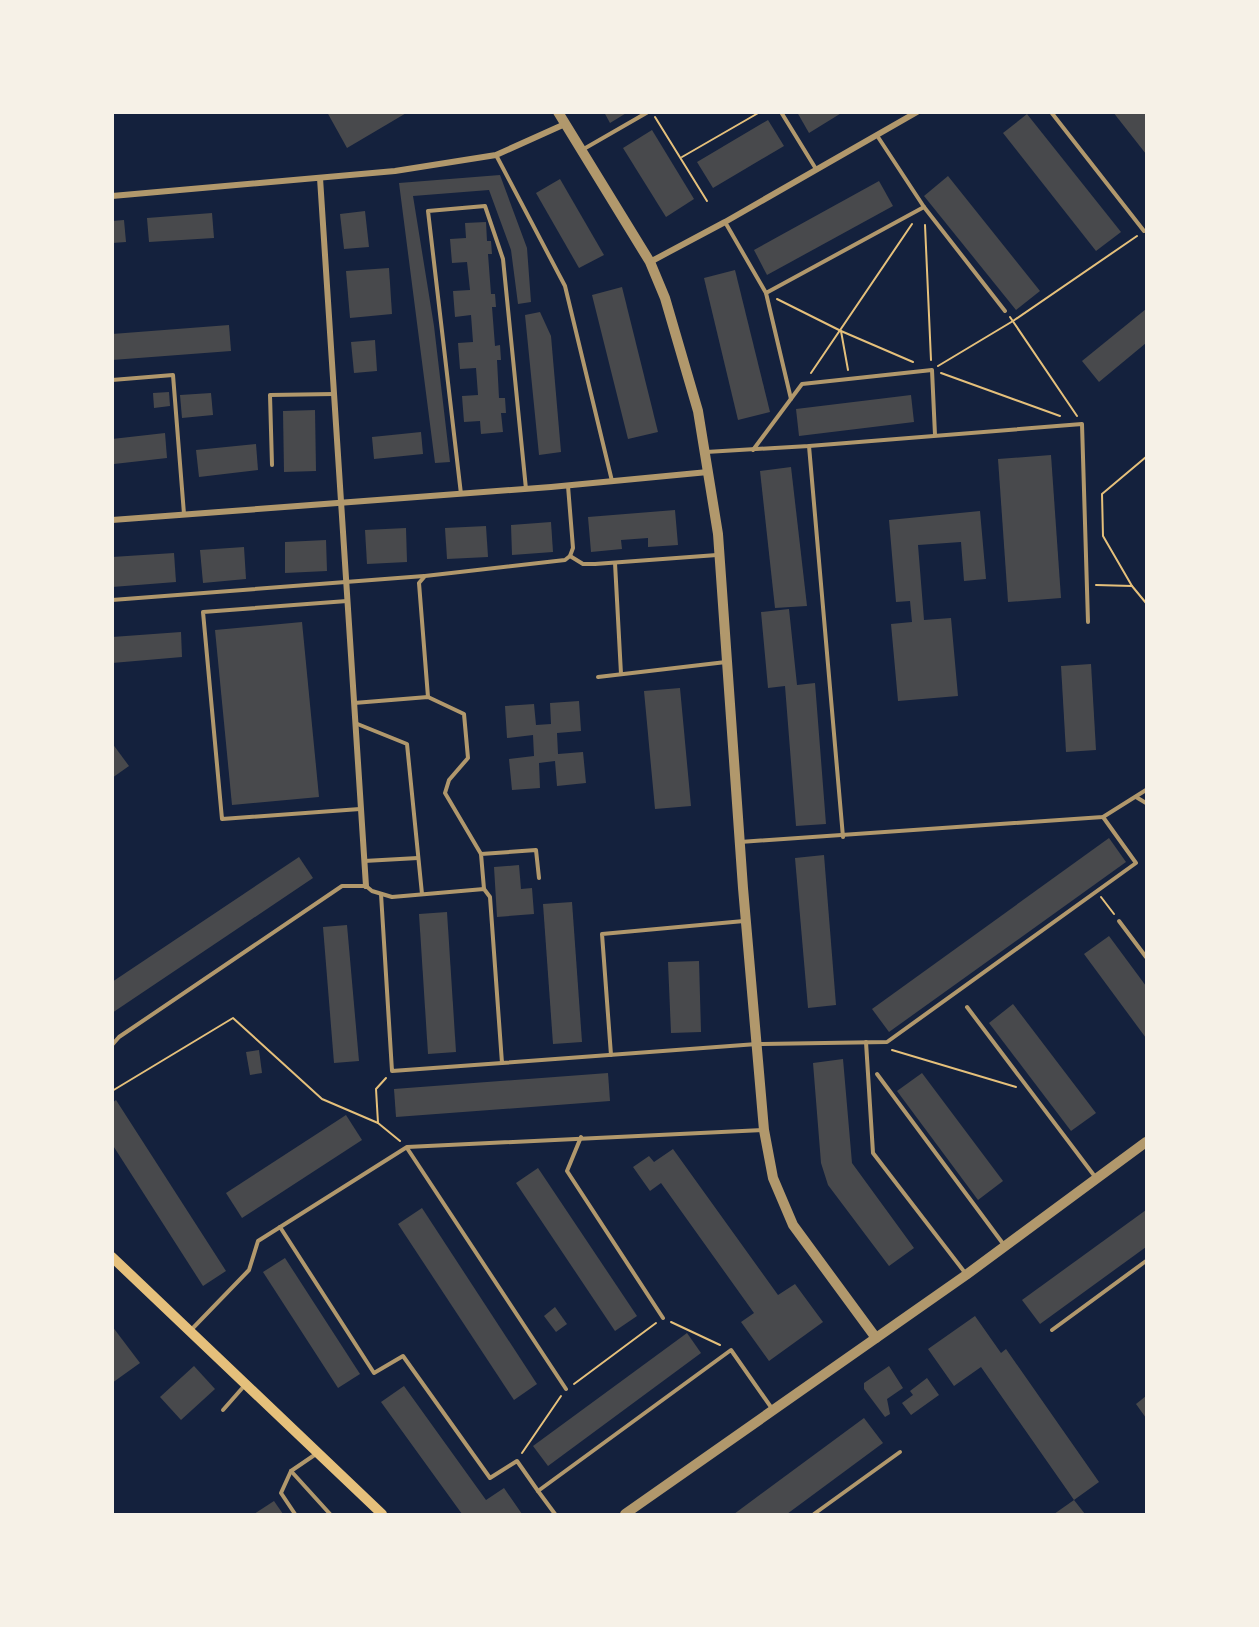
<svg xmlns="http://www.w3.org/2000/svg" width="1259" height="1627" font-family="Montserrat,sans-serif">
<style>
.building{fill:#48494c}
.lines{fill:none;stroke-linecap:round;stroke-linejoin:round}
.path{stroke:#e5c07b;stroke-width:2}
.service{stroke:#b1986c;stroke-width:4}
.minor{stroke:#b1986c;stroke-width:6}
.tertiary{stroke:#b1986c;stroke-width:10}
.secondary{stroke:#e5c07b;stroke-width:10}
</style>
<rect width="100%" height="100%" fill="#14213d"/>
<!-- building -->
<g class="building">
<polygon points="327,112 408,112 347,148"/>
<polygon points="604,112 628,112 610,123"/>
<polygon points="797,112 843,112 809,133"/>
<polygon points="1113,112 1146,112 1146,154"/>
<polygon points="1027,114 1121,232 1096,251 1003,133"/>
<polygon points="768,120 784,146 713,188 697,162"/>
<polygon points="652,130 694,199 666,217 623,148"/>
<polygon points="500,175 527,248 531,302 518,304 511,250 489,190 413,196 434,326 450,462 435,463 399,183"/>
<polygon points="948,176 1040,291 1016,310 924,196"/>
<polygon points="560,179 604,255 579,268 536,193"/>
<polygon points="879,181 893,206 767,275 754,250"/>
<polygon points="365,211 369,247 344,249 340,214"/>
<polygon points="212,213 214,238 149,242 147,218"/>
<polygon points="124,220 126,242 112,243 112,221"/>
<polygon points="486,222 487,241 491,241 492,254 488,254 491,294 495,294 496,307 492,307 495,346 500,345 501,360 497,360 499,398 505,398 506,413 501,413 503,432 481,434 480,421 464,422 462,396 478,395 476,368 460,369 458,343 473,342 471,315 455,317 453,291 470,290 467,262 452,263 450,239 466,238 465,223"/>
<polygon points="389,268 392,314 350,318 346,271"/>
<polygon points="735,270 770,412 738,420 704,278"/>
<polygon points="622,287 658,432 628,439 592,295"/>
<polygon points="1146,309 1146,343 1099,382 1082,361"/>
<polygon points="540,312 551,336 561,452 539,455 525,315"/>
<polygon points="229,325 231,351 112,360 112,334"/>
<polygon points="375,340 377,371 354,373 351,342"/>
<polygon points="169,392 170,406 154,408 153,393"/>
<polygon points="211,393 213,415 182,418 180,395"/>
<polygon points="911,395 914,422 799,436 796,409"/>
<polygon points="315,410 316,471 284,472 283,411"/>
<polygon points="421,432 423,454 374,459 372,437"/>
<polygon points="165,433 167,458 114,464 112,439"/>
<polygon points="256,444 258,470 199,477 196,450"/>
<polygon points="1051,455 1061,598 1008,602 998,459"/>
<polygon points="791,467 807,606 775,608 760,471"/>
<polygon points="675,510 678,545 648,547 648,538 621,540 622,549 591,552 588,517"/>
<polygon points="980,511 986,579 964,581 961,542 918,545 924,620 951,618 958,696 898,701 891,624 912,622 910,601 896,602 889,520"/>
<polygon points="551,522 553,552 512,555 511,525"/>
<polygon points="486,526 488,557 447,559 445,528"/>
<polygon points="406,528 407,562 367,564 365,530"/>
<polygon points="326,540 327,571 285,573 285,542"/>
<polygon points="244,547 246,579 203,583 200,550"/>
<polygon points="174,553 176,582 112,587 112,557"/>
<polygon points="789,609 797,685 815,683 826,824 796,826 785,686 768,688 761,612"/>
<polygon points="302,622 319,797 232,805 215,630"/>
<polygon points="181,632 182,657 112,663 112,637"/>
<polygon points="1091,664 1096,750 1066,752 1061,666"/>
<polygon points="680,688 691,806 655,809 644,691"/>
<polygon points="579,701 581,731 557,733 558,754 583,752 586,783 557,786 555,761 539,763 540,788 512,790 509,759 534,756 533,735 507,738 505,706 534,704 536,725 551,724 550,703"/>
<polygon points="112,743 129,766 112,778"/>
<polygon points="1109,838 1126,862 889,1032 872,1009"/>
<polygon points="824,855 836,1005 808,1008 795,858"/>
<polygon points="299,857 313,878 112,1013 112,982"/>
<polygon points="519,865 521,889 532,888 534,914 497,917 494,867"/>
<polygon points="572,902 582,1042 553,1044 543,904"/>
<polygon points="447,912 456,1052 428,1054 419,914"/>
<polygon points="347,925 359,1061 334,1063 323,927"/>
<polygon points="1109,936 1146,986 1146,1038 1084,954"/>
<polygon points="699,961 701,1032 671,1033 668,962"/>
<polygon points="1013,1004 1096,1113 1071,1131 989,1023"/>
<polygon points="259,1050 262,1073 250,1075 246,1052"/>
<polygon points="843,1059 852,1163 914,1248 889,1266 828,1185 821,1163 813,1063"/>
<polygon points="608,1073 610,1101 396,1117 394,1089"/>
<polygon points="922,1073 1003,1181 978,1200 897,1091"/>
<polygon points="116,1100 226,1271 203,1286 112,1144 112,1103"/>
<polygon points="346,1115 362,1140 242,1218 226,1193"/>
<polygon points="673,1149 778,1295 795,1284 823,1322 769,1361 741,1322 754,1313 661,1183 650,1191 633,1167 649,1156 654,1162"/>
<polygon points="538,1168 637,1316 615,1331 516,1183"/>
<polygon points="422,1208 537,1384 514,1400 398,1224"/>
<polygon points="1146,1210 1146,1247 1040,1324 1022,1300"/>
<polygon points="285,1258 360,1374 338,1388 263,1272"/>
<polygon points="555,1307 567,1324 556,1332 544,1316"/>
<polygon points="975,1316 1001,1353 1006,1349 1099,1482 1074,1500 981,1367 954,1386 928,1349"/>
<polygon points="112,1326 140,1363 112,1383"/>
<polygon points="687,1333 701,1353 548,1466 533,1446"/>
<polygon points="194,1366 215,1389 181,1420 160,1397"/>
<polygon points="889,1366 903,1388 887,1399 890,1414 885,1417 864,1389 864,1383"/>
<polygon points="927,1378 939,1395 911,1415 902,1403 913,1395 910,1391"/>
<polygon points="404,1386 486,1500 504,1488 522,1514 462,1514 381,1402"/>
<polygon points="1146,1396 1146,1418 1136,1404"/>
<polygon points="864,1418 883,1443 787,1514 734,1514"/>
<polygon points="1074,1500 1085,1514 1054,1514"/>
<polygon points="274,1501 283,1514 254,1514"/>
</g>
<g class="lines">
<!-- path -->
<g class="path">
<polyline points="655,117 707,201"/>
<polyline points="682,157 760,112"/>
<polyline points="925,225 931,360"/>
<polyline points="777,299 841,331 913,362"/>
<polyline points="1010,317 1077,416"/>
<polyline points="841,331 848,370"/>
<polyline points="938,366 1013,321 1137,236"/>
<polyline points="811,373 912,224"/>
<polyline points="941,373 1060,416"/>
<polyline points="1146,457 1102,494 1103,536 1132,586 1146,603"/>
<polyline points="1096,585 1132,586"/>
<polyline points="1101,897 1114,914"/>
<polyline points="892,1050 1016,1087"/>
<polyline points="112,1091 233,1018 322,1099 378,1123 400,1141"/>
<polyline points="378,1123 376,1089 386,1078"/>
<polyline points="671,1322 720,1345"/>
<polyline points="574,1384 656,1323"/>
<polyline points="522,1453 561,1396"/>
</g>
<!-- service -->
<g class="service">
<polyline points="781,112 816,169"/>
<polyline points="1051,112 1144,231"/>
<polyline points="878,137 924,207 1005,311"/>
<polyline points="582,150 648,112"/>
<polyline points="496,155 565,286 612,481"/>
<polyline points="725,222 766,293 924,207"/>
<polyline points="766,293 791,399"/>
<polyline points="112,380 173,375 184,514"/>
<polyline points="809,446 843,837"/>
<polyline points="753,450 802,384 932,370 935,435"/>
<polyline points="706,452 809,446 1082,424 1088,622"/>
<polyline points="272,465 270,395 334,394"/>
<polyline points="461,494 428,211 485,206 503,259 526,489"/>
<polyline points="570,556 583,564 595,564 717,555"/>
<polyline points="615,563 621,674"/>
<polyline points="112,600 424,576"/>
<polyline points="347,601 203,612 222,819 360,809"/>
<polyline points="598,677 726,662"/>
<polyline points="428,697 419,583 425,576 565,560 570,556 573,548 568,486"/>
<polyline points="354,703 428,697 464,714 468,758 449,780 445,793 481,854"/>
<polyline points="355,723 407,744 422,894"/>
<polyline points="1136,797 1146,803"/>
<polyline points="740,842 1103,817 1146,790"/>
<polyline points="364,861 418,858"/>
<polyline points="484,889 481,854 536,850 539,878"/>
<polyline points="381,894 392,1071 502,1063"/>
<polyline points="1119,921 1146,957"/>
<polyline points="967,1007 1096,1178"/>
<polyline points="866,1042 873,1153 966,1274"/>
<polyline points="112,1045 119,1037 342,886 366,886 372,891 392,897 484,889 490,897 502,1063 757,1044 887,1042 1136,863 1103,817"/>
<polyline points="611,1055 602,934 744,921"/>
<polyline points="877,1074 1004,1245"/>
<polyline points="581,1137 567,1171 663,1318"/>
<polyline points="407,1148 566,1389"/>
<polyline points="280,1227 374,1373 403,1356 490,1478 517,1461 538,1491"/>
<polyline points="191,1330 249,1270 258,1241 407,1147 763,1130"/>
<polyline points="1052,1330 1146,1261"/>
<polyline points="223,1410 245,1385"/>
<polyline points="291,1471 330,1514"/>
<polyline points="295,1514 281,1493 291,1471 316,1454"/>
<polyline points="555,1514 538,1491 731,1350 773,1410"/>
<polyline points="814,1514 900,1452"/>
</g>
<!-- minor -->
<g class="minor">
<polyline points="320,178 366,886"/>
<polyline points="112,196 395,171 496,155 565,124"/>
<polyline points="650,262 725,222 917,112"/>
<polyline points="112,520 551,487 708,472"/>
</g>
<!-- tertiary -->
<g class="tertiary">
<polyline points="558,112 650,262 665,298 698,411 718,534 743,888 764,1130 773,1178 793,1225 876,1338"/>
<polyline points="625,1514 966,1275 1146,1142"/>
</g>
<!-- secondary -->
<polyline class="secondary" points="112,1257 382,1514"/>
</g>
<!-- border -->
<rect width="1259" height="1627" fill="none" stroke="#f6f1e7" stroke-width="228"/>
</svg>
